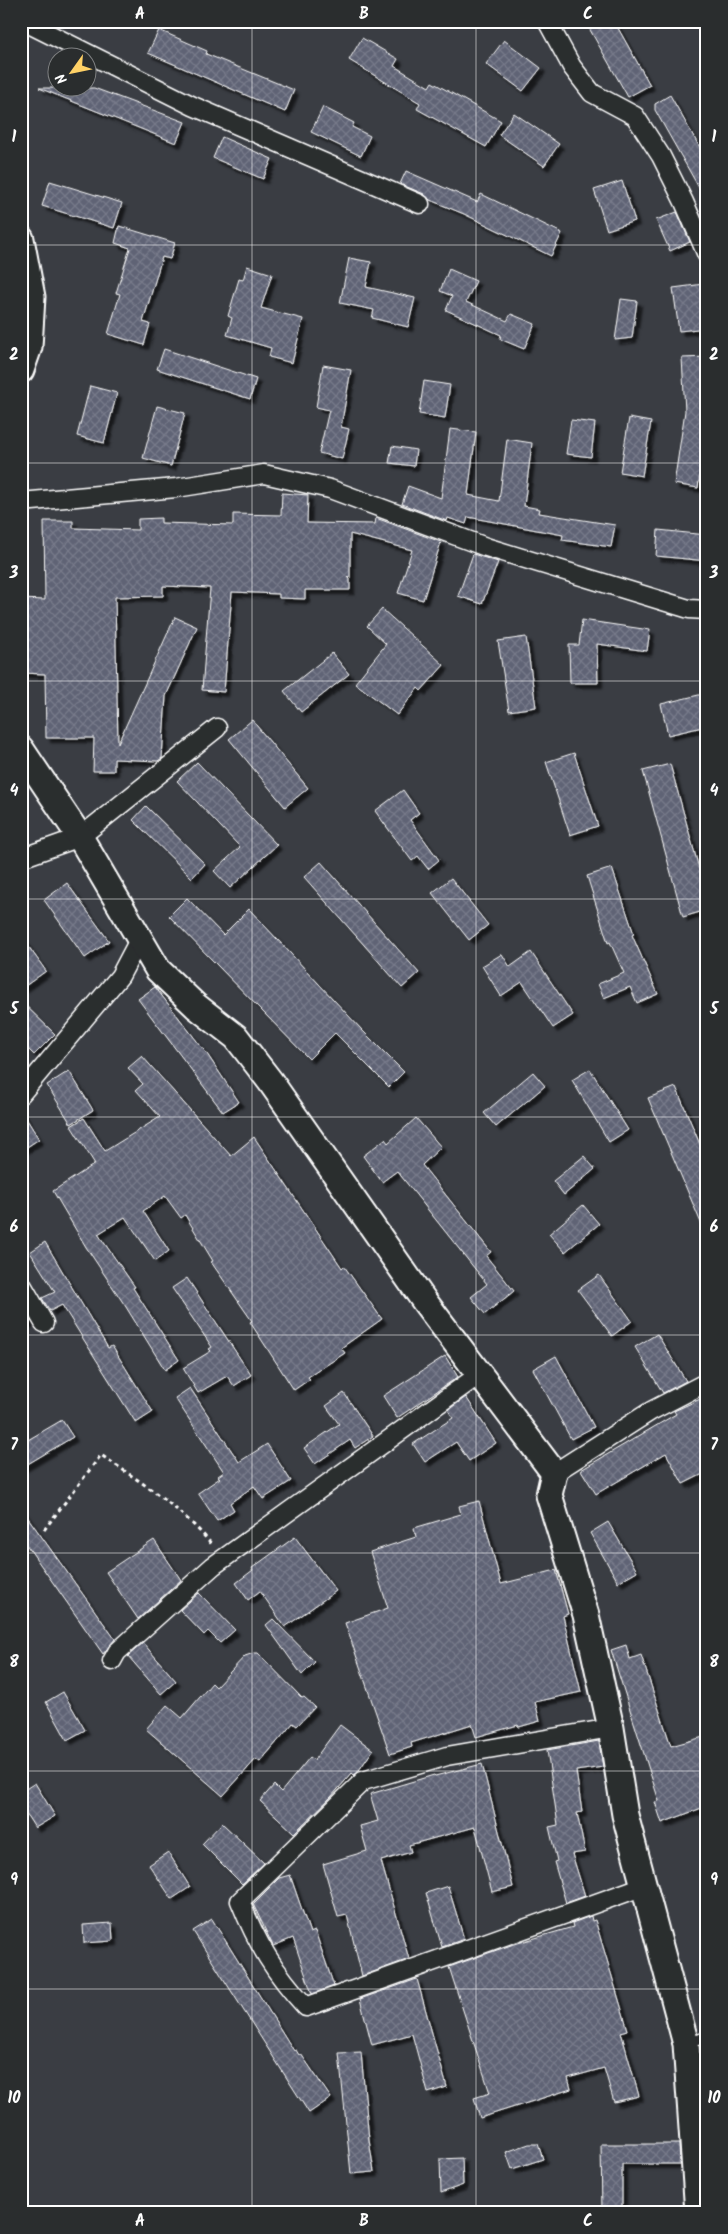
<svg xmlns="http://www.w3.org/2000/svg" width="728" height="2234" font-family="Kalam,sans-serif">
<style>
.building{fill:url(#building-cross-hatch);stroke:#fff;filter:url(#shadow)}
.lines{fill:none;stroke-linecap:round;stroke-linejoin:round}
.lane-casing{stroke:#fff;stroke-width:12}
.street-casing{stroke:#fff;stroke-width:21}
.secondary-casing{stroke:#fff;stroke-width:29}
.path{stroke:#fff;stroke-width:3;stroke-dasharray:4 4;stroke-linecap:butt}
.lane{stroke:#2a2d2e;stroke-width:9}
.street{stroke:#2a2d2e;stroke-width:18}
.secondary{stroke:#2a2d2e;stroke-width:25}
.grid{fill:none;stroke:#fff;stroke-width:1;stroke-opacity:0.55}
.neatline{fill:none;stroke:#fff;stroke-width:2}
.grid-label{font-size:16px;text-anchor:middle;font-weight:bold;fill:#fff}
</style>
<defs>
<pattern id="building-cross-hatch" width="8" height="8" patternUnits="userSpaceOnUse" patternTransform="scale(1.25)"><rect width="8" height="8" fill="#5f6375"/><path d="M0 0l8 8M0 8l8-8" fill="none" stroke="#777a8a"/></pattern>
<filter id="shadow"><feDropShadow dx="4.5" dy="4.5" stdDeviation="1" flood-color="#0009"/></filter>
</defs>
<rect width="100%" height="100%" fill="#3a3d43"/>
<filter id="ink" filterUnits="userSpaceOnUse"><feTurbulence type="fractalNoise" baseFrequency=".02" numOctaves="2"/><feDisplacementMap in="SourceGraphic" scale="10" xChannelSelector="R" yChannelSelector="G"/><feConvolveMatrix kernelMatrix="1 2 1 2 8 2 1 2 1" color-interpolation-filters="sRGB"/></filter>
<g filter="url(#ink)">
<!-- building -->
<g class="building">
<polygon points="585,21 614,21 650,85 628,97"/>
<polygon points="159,30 207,51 206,54 294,90 285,112 148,53"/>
<polygon points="362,38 398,59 394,66 429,87 432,82 501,121 486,147 417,109 420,103 349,60"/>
<polygon points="504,40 541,68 523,91 486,64"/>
<polygon points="39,88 94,88 185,122 176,143"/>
<polygon points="670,95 707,160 707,202 655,110 655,104"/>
<polygon points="323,107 354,123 352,127 370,136 361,156 311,132"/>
<polygon points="514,113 559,144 544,166 499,135"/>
<polygon points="222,137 272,159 263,179 213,158"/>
<polygon points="406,171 477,202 481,194 562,233 551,256 464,214 430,200 424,194 400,184"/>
<polygon points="50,181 122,203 114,228 42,206"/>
<polygon points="622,181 635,221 607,230 594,190"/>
<polygon points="677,212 690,242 670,251 656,220"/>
<polygon points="119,226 175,243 170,259 162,257 143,322 150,324 144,345 108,334 120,294 116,293 130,248 115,243"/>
<polygon points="349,258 371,262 366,287 415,298 408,327 372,318 374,310 340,303"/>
<polygon points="247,266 272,274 261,308 303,319 292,363 269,357 271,348 227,335 232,318 228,316 239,279 243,280"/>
<polygon points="449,269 476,281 466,302 507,321 511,314 535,324 524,349 500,339 501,335 446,310 452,296 440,291"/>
<polygon points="704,284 707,328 679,331 673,288"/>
<polygon points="621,299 637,301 632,338 615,340"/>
<polygon points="164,349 256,379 250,399 157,369"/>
<polygon points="707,357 707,428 698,488 674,484 685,411 682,358"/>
<polygon points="323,365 351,370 341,427 349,429 342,459 319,453 329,410 316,407"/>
<polygon points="424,381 450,385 445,418 419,414"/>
<polygon points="90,386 117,393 104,443 77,436"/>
<polygon points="157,406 185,413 171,466 143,458"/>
<polygon points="629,418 651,422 642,476 620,472"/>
<polygon points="571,420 595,423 591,457 566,454"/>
<polygon points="450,429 476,432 468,495 499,501 507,439 532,443 524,506 540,509 539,513 615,525 611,547 562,540 563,535 468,517 466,524 448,518 447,521 402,504 408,486 441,498"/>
<polygon points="392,446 416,450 414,466 389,463"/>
<polygon points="282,493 308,495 307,523 375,524 376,518 441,542 423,600 398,593 412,550 350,534 350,578 348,577 350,579 350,590 305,590 305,599 279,598 279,594 232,592 224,692 202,690 210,588 163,586 163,596 115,597 118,743 175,617 197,627 166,696 162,758 158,761 114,759 114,771 93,771 94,738 46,738 45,674 21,673 21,599 45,600 44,521 73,521 73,528 138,530 138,519 161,518 161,523 233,525 233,514 281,515"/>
<polygon points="658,530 707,535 707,561 656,556"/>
<polygon points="473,554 498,562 482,604 458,596"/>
<polygon points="382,609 444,665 421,691 418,688 397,715 355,683 386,644 367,626"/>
<polygon points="582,620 650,630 647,651 597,644 598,683 570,683 569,645 579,645"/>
<polygon points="526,637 536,707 509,711 498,641"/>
<polygon points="332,653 349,674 301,712 284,691"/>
<polygon points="707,693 707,726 668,735 661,704"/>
<polygon points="252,720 308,788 285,807 229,739"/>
<polygon points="574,753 598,826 570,835 546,762"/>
<polygon points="197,762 277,845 230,888 214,871 240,847 177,781"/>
<polygon points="670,764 707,897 707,910 683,917 643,771"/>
<polygon points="403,790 419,813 410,820 439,860 428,869 418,856 412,861 375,811"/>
<polygon points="146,806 205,864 192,878 133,820"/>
<polygon points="321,862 419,973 402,988 304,877"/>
<polygon points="612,868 634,934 632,935 658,994 637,1003 630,987 604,998 598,984 624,973 610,942 608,943 587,876"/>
<polygon points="451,878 488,925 469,940 432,893"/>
<polygon points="67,883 109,941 85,958 44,900"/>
<polygon points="187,898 223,935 249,909 361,1029 404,1072 389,1087 335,1033 309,1059 169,916"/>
<polygon points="21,936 46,971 21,989"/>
<polygon points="531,952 573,1015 553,1028 522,982 501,996 482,966 502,954 510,967"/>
<polygon points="155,987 207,1054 239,1102 223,1112 138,999"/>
<polygon points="21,1001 55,1034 34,1055 21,1042"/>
<polygon points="142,1056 231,1156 254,1137 342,1268 344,1266 382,1319 341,1348 345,1353 308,1377 310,1379 294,1390 250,1322 252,1321 211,1262 213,1261 185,1215 181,1218 165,1196 143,1211 169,1251 155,1261 125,1217 98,1234 135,1287 133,1288 179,1360 165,1370 126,1307 86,1247 53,1191 95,1164 71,1126 84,1118 105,1151 160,1117 136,1090 143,1084 128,1068"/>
<polygon points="590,1069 628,1130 609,1142 572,1080"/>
<polygon points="69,1071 93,1110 71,1124 47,1085"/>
<polygon points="533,1072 545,1086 496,1127 484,1113"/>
<polygon points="676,1087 707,1161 707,1237 648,1098"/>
<polygon points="21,1110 39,1139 21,1151"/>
<polygon points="416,1118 441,1147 422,1165 491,1252 486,1256 514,1291 485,1314 471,1297 487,1284 397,1171 382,1182 363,1156 385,1139 388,1143"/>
<polygon points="584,1156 595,1169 564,1195 553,1181"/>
<polygon points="583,1205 599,1224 565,1252 549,1234"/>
<polygon points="45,1242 108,1348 112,1346 153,1412 136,1423 62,1305 50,1311 42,1298 55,1292 30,1252"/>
<polygon points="599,1275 632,1321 612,1336 578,1290"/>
<polygon points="187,1278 251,1375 234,1386 227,1376 198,1393 183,1368 211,1351 209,1349 212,1347 172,1288"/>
<polygon points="23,1308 31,1321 21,1326 21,1309"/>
<polygon points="657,1334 686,1381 663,1393 635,1347"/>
<polygon points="445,1356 458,1377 397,1418 383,1396"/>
<polygon points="556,1356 594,1427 571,1439 533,1369"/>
<polygon points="190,1388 239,1462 267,1444 291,1481 263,1499 254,1486 230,1503 234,1510 217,1521 198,1493 220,1478 218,1476 224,1472 175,1398"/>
<polygon points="344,1393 373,1436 355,1448 350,1440 315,1464 304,1448 339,1424 326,1406"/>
<polygon points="707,1396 707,1472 683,1484 666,1453 596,1494 581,1470 676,1414 674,1411"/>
<polygon points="466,1397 496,1443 469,1461 456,1442 425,1462 413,1444 453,1418 448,1410"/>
<polygon points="62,1420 73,1437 21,1468 21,1444"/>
<polygon points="479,1501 501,1584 556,1570 568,1614 563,1616 581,1692 535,1702 540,1721 519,1727 518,1725 476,1737 472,1724 411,1743 412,1747 390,1754 345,1623 388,1608 370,1552 416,1537 414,1528 461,1514 459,1506"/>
<polygon points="21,1508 115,1639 103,1654 21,1537"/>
<polygon points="608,1522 637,1571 618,1582 590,1533"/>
<polygon points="295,1537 336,1591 285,1627 260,1591 248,1600 236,1583 253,1570 252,1568"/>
<polygon points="154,1540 181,1580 138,1619 106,1572"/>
<polygon points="199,1593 235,1630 220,1643 208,1631 204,1635 180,1610"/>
<polygon points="273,1619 315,1662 302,1675 266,1625"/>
<polygon points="143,1643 176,1681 161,1694 128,1656"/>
<polygon points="626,1645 630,1659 641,1655 671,1746 707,1736 707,1806 662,1823 655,1802 659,1801 611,1650"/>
<polygon points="254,1653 258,1653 302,1698 304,1697 315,1707 297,1726 293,1723 260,1762 256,1759 223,1796 146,1729 167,1705 182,1718 212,1683 216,1687 245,1656"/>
<polygon points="63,1692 85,1730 67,1740 46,1702"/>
<polygon points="340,1725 373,1750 357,1773 354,1775 352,1773 331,1797 294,1833 260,1801 274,1785 281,1792 310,1757 314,1760"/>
<polygon points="599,1741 603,1767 576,1771 582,1812 577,1813 585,1852 572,1854 585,1896 566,1903 554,1862 557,1861 549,1827 558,1825 547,1750"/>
<polygon points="482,1764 513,1887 492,1892 475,1827 409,1845 411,1852 381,1861 409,1959 362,1976 347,1915 338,1917 323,1864 367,1851 360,1826 378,1821 370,1794 434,1775 435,1776"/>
<polygon points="35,1783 55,1816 35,1828 21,1806 21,1792"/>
<polygon points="222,1823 264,1863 242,1884 202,1844"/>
<polygon points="168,1852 190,1887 172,1899 149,1865"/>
<polygon points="290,1875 310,1933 315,1931 334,1986 312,1994 293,1938 273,1946 253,1904 279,1878"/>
<polygon points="448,1886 464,1939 442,1947 426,1893"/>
<polygon points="591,1916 592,1921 595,1920 628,2030 621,2032 639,2096 614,2102 604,2068 568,2078 571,2089 480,2118 474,2098 490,2093 449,1967 511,1945 573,1927 572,1923"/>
<polygon points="212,1919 294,2051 296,2050 299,2055 301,2054 331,2098 309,2113 193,1931"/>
<polygon points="112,1923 113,1941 84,1943 83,1925"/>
<polygon points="417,1979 447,2087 428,2093 412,2034 372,2045 360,1999"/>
<polygon points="361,2052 369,2140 374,2172 351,2174 339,2053"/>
<polygon points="529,2144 538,2144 543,2159 512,2169 506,2152"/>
<polygon points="601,2144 679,2144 680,2164 622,2164 622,2213 602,2213"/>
<polygon points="462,2158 463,2185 441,2193 440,2159"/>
</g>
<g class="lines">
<defs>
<polyline id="lane" points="689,2043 707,2036"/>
<g id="street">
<polyline points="23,21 193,106 420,204"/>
<polyline points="547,21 572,67 592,93 635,116 661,156 684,202 707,255"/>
<polyline points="21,502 176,488 264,474 330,489 486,547 689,609 707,610"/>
<polyline points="21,858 80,837 217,728"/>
<polyline points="21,1094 120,976 139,940"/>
<polyline points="21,1283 44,1323"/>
<polyline points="554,1473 651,1411 707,1382"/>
<polyline points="112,1661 117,1652 213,1566 480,1374"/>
<path d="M611,1728L447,1756L363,1781L240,1901C257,1944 275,1973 306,2007L644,1886"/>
</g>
<g id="secondary">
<polyline points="21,239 32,297 29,347 21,370"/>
<polyline points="21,749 80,837 158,970 196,1006 236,1037 270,1081 425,1302 554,1473 549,1495 586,1615 611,1728 625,1815 686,2044 698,2213"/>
</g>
</defs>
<!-- lane casing -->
<use href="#lane" class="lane-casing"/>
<!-- street casing -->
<use href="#street" class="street-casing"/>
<!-- secondary casing -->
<use href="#secondary" class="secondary-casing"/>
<!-- path -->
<path class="path" d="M44,1530L101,1455C141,1482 182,1508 213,1546"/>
<!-- lane -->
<use href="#lane" class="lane"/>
<!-- street -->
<use href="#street" class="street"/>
<!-- secondary -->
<use href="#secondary" class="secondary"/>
</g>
</g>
<!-- grid -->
<path class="grid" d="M252,21V2213M476,21V2213M21,245H707M21,463H707M21,681H707M21,899H707M21,1117H707M21,1335H707M21,1553H707M21,1771H707M21,1989H707"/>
<!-- margin -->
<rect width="728" height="2234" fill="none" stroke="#2a2d2e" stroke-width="55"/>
<!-- north arrow -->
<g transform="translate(72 72) rotate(237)"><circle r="24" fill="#2a2d2e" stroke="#7f8182"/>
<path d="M0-4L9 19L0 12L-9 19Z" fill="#ffd166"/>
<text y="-8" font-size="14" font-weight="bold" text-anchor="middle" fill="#ffffff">N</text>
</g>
<rect x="28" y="28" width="672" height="2178" class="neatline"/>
<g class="grid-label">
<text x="140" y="19">A</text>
<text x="364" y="19">B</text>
<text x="588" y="19">C</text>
<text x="14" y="142">1</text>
<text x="714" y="142">1</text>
<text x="14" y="360">2</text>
<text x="714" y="360">2</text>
<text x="14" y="578">3</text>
<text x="714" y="578">3</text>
<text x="14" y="796">4</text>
<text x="714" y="796">4</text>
<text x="14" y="1014">5</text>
<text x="714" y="1014">5</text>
<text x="14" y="1232">6</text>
<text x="714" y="1232">6</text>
<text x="14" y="1450">7</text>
<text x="714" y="1450">7</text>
<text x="14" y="1667">8</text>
<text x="714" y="1667">8</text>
<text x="14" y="1885">9</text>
<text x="714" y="1885">9</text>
<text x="14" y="2103">10</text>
<text x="714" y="2103">10</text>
<text x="140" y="2226">A</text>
<text x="364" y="2226">B</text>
<text x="588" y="2226">C</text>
</g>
</svg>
